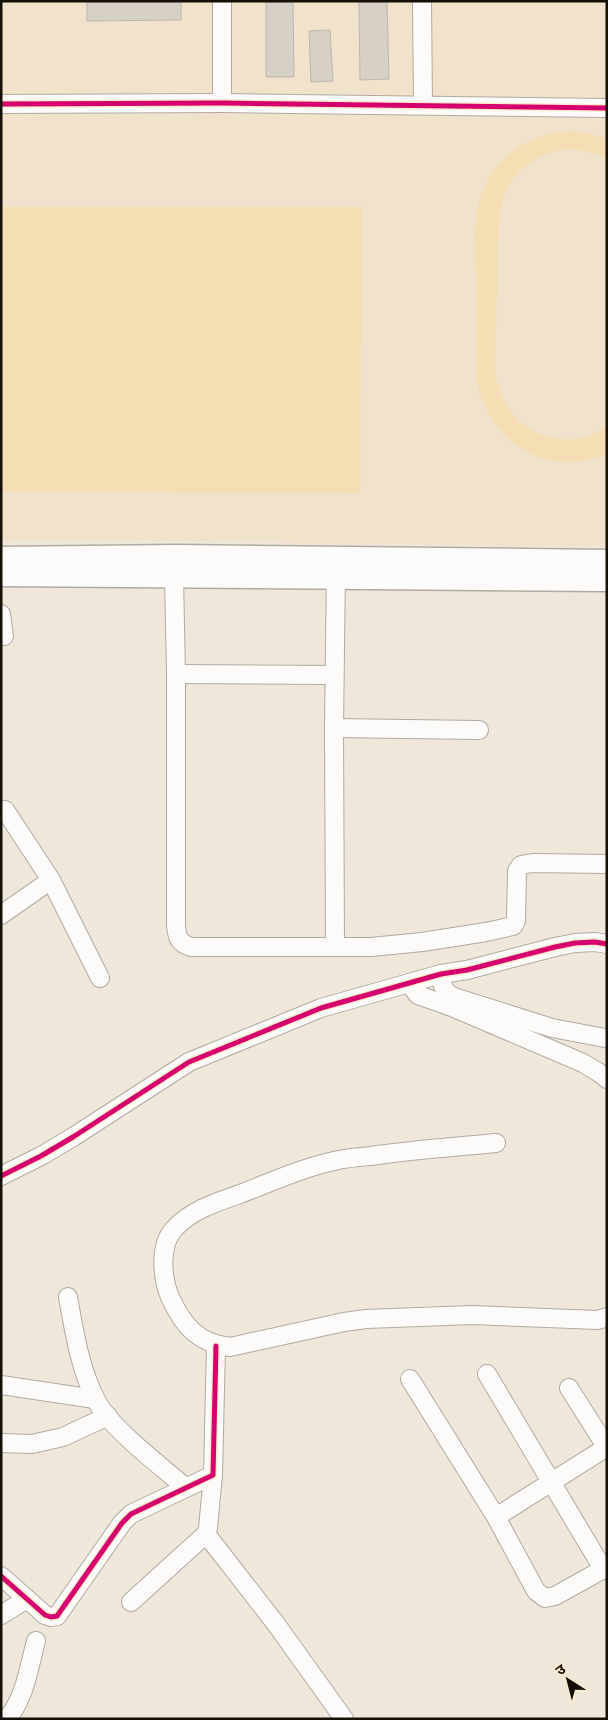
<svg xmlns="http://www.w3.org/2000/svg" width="608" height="1720" font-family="Figtree,'Noto Sans Devanagari',sans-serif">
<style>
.built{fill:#f0e2cb}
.green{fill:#f5ddb4}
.building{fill:#d7d0c6;stroke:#bdb7ad}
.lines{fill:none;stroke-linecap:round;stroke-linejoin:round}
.minor-casing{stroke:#b1aaa1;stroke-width:20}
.major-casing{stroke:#b1aaa1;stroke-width:25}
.minor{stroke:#fdfbf9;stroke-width:18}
.major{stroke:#fdfbf9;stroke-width:22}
.cycleway-casing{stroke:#f8ead1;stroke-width:8}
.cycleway{stroke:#d6006c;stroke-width:5}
</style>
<rect width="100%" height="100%" fill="#efe7da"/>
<!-- built -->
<polygon class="built" points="1,1 607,1 607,545 558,546 153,541 1,542"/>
<!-- green -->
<g class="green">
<path d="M573,131L587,133L607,139V159C588,149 567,146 548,154C529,160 514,173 506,191C496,213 499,240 498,263C497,296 496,329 495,363C496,423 553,460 607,427V454C548,479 493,444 477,385L475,229C478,171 515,134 573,131Z"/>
<polygon points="1,207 362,207 360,493 1,492"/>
</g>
<!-- building -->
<g class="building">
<polygon points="87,1 181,1 181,20 87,21"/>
<polygon points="266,1 293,1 294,77 266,77"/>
<polygon points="359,1 387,1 389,79 360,80"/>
<polygon points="330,30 333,81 311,82 309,31"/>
</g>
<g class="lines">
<defs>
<g id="minor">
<polyline points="422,1 423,105"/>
<polyline points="222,103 222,1"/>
<polyline points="1,104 222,103 607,108"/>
<path d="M176,563L174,577L176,674V925C177,938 179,943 191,947H371L422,942L486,932L513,926L516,921L517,871L521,865L532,863L607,864"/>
<polyline points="1,614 4,636"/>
<polyline points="176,674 334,675"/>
<polyline points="334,728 479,730"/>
<polyline points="5,810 51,880 100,978"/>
<polyline points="1,915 51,880"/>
<polyline points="335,946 334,728 336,567"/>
<path d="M441,974C442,985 443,992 454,997L552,1028L605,1038"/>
<polyline points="413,982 414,990 418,995 452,1007 583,1063 598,1072 607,1079"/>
<path d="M496,1143C454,1147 412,1150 371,1156C359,1157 346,1158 334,1161C302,1168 271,1182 240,1194C217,1202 191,1210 174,1229C159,1245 162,1278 170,1297C183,1326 198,1343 230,1347L344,1322L366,1319L472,1315L598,1320L607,1317"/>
<polyline points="1,1176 41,1156 73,1137 189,1062 321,1008 441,974 467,970 555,947 575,943 595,942 607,944"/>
<path d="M68,1297C74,1331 80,1369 96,1400C110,1428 161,1466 185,1487"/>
<polyline points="487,1374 603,1569"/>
<polyline points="410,1379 496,1517 536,1591 545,1598 555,1596 607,1567"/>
<polyline points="1,1385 95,1399"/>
<polyline points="569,1388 607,1448"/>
<polyline points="1,1443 32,1444 63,1437 108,1416"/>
<polyline points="496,1517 607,1447"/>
<polyline points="206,1534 276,1624 344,1719"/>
<polyline points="1,1576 45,1615 51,1617 57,1616 122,1523 131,1514 213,1475 216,1346"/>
<polyline points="131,1602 206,1534 208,1528 213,1475"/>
<polyline points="1,1615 27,1599"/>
<path d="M7,1719C25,1698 29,1667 36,1641"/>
</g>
<g id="major">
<polyline points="1,558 177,556 607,561"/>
<polyline points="1,575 607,580"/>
</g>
</defs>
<!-- minor casing -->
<use href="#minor" class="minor-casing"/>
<!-- major casing -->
<use href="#major" class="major-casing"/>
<!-- minor -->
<use href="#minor" class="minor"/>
<!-- major -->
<use href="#major" class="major"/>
<defs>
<g id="cycleway">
<polyline points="1,104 222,103 607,108"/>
<polyline points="1,1176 41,1156 73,1137 189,1062 321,1008 441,974 467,970 555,947 575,943 595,942 607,944"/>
<polyline points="1,1576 45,1615 51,1617 57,1616 122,1523 131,1514 213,1475 216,1346"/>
</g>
</defs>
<!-- cycleway casing -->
<use href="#cycleway" class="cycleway-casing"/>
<!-- cycleway -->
<use href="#cycleway" class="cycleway"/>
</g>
<!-- border -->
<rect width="608" height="1720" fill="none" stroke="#151007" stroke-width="5"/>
<!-- north arrow -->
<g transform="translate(568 1680) rotate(324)" stroke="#f8ead1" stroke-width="4" paint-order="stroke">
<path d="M0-4L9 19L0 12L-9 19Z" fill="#151007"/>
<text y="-8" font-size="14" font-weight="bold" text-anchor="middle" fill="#151007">उ</text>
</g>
</svg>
